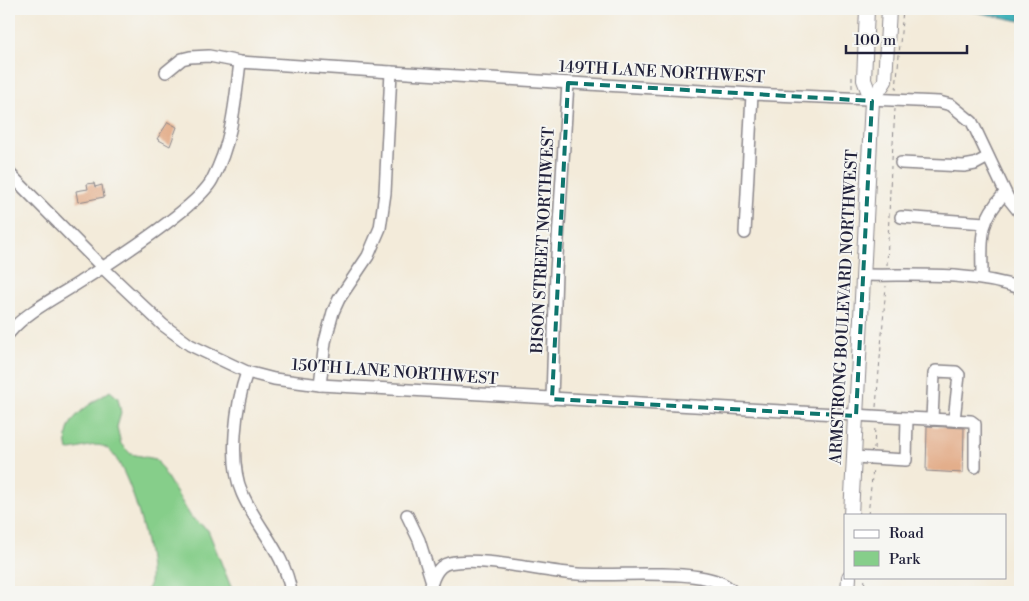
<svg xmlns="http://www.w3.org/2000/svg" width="1029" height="601" font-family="'Libre Bodoni',serif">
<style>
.green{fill:#86ce8a;stroke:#547862}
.water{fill:#42b2ba;stroke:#326a7a}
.building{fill:#e3ae8b}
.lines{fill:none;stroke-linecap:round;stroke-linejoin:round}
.minor-casing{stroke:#8a868a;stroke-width:14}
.major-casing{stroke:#8a868a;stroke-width:16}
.path{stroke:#8a868a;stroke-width:1;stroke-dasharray:4 4;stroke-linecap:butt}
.minor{stroke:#fff;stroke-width:11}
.major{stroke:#fff;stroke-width:14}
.marked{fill:none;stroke:#0f766e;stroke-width:4;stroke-dasharray:10 6;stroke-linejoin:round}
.labels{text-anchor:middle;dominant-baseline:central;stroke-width:4;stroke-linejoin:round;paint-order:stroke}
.street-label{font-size:16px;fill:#22223b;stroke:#f6f6f2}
</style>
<rect width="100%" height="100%" fill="#f6f6f2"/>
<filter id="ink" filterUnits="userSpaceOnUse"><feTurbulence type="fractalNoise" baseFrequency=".02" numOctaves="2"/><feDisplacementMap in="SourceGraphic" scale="10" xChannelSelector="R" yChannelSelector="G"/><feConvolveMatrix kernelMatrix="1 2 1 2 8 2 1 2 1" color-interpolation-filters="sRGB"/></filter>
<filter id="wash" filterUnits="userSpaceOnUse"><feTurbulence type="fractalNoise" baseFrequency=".0096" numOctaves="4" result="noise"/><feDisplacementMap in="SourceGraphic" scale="20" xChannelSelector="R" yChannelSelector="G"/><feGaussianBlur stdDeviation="1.12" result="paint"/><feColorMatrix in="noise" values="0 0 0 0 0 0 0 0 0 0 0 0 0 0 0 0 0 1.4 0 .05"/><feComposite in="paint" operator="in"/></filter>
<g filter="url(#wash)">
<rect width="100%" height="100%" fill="#f3ebda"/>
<!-- green -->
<path class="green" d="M110,391L118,398L121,413L117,427L121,444L131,454L156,459L191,517L208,530L233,592H145C147,589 149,586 150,582C153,554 130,467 108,449C97,440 81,450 68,450C60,419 87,407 110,391Z"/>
<!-- water -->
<polygon class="water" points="961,9 1020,9 1020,21"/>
<g id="blocks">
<!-- building -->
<g class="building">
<polygon points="168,122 177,127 170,146 157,139"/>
<polygon points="94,183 95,187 102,185 104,197 78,202 76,191 88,189 87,184"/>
<polygon points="927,426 964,428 963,473 926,471"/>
</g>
</g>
</g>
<g filter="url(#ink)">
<use href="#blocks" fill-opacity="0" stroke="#8a868a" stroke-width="1"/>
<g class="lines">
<defs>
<g id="minor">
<polyline points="166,72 182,59 190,57 209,56 240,62 391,72 752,94 939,102 951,105 972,122 1008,198 1020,213"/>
<polyline points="901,163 964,166 975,164 988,157"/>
<polyline points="9,173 103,268 163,325 190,345 247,372 274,379 320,385 907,418 906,460 854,457"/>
<polyline points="901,217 985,223"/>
<polyline points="745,233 752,94"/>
<path d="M863,275C915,276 970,271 1020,288"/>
<path d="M982,278C982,240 977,223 1005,193"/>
<path d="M9,333C26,312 57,297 80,282C110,263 197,208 212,180C232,143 235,103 240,62"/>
<path d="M247,372C236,403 228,462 242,493C257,528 285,553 291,592"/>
<polyline points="320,385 325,342 333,312 339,299 368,256 380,228 385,193 391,72"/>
<polyline points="552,399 556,271 568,83"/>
<polyline points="907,418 971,421 975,424 975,467"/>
<polyline points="932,419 934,374 936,371 956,372 959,375 954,420"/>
<polyline points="407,515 419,540 432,582"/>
<path d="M429,592C432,581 436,566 449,563C482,556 542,572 578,574C618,576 660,571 699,577C711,579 725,582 733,592"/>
</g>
<g id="major">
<polyline points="872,101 885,81 889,9"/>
<polyline points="851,515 872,101 864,80 867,9"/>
<polyline points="848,592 849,577"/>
</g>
</defs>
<!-- minor casing -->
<use href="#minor" class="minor-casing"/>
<!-- major casing -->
<use href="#major" class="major-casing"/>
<!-- path -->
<g class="path">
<polyline points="852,88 852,77"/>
<polyline points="896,90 903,9"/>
<polyline points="892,160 895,109"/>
<polyline points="887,265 891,166"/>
<polyline points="876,407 886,286"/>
<polyline points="874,449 875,426"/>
<polyline points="868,515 873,468"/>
<polyline points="864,592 865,577"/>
</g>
<!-- minor -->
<use href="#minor" class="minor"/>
<!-- major -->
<use href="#major" class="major"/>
</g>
</g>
<!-- marked area -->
<path class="marked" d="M568,83L872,101L856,416L552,399Z"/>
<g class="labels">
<!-- street labels -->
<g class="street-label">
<text transform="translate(662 72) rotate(3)">149TH LANE NORTHWEST</text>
<text transform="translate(543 240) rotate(-87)">BISON STREET NORTHWEST</text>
<text transform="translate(844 307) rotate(-87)">ARMSTRONG BOULEVARD NORTHWEST</text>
<text transform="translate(395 372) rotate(4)">150TH LANE NORTHWEST</text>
</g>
</g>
<!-- margin -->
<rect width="1029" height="601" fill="none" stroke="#f6f6f2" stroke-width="30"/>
<!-- legend -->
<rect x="844" y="514" width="162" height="65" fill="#f6f6f2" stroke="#a1a1a9"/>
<rect x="854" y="530" width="25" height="8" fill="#ffffff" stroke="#a1a1a9"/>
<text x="889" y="538" font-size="15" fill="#22223b">Road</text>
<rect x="854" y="551" width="25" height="15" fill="#86ce8a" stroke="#a1a1a9"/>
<text x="889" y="564" font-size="15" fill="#22223b">Park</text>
<!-- scale -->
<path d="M846 45v8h121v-8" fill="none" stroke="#22223b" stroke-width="2.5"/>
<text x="854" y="45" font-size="15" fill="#22223b" stroke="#f6f6f2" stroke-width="4" paint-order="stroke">100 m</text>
</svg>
